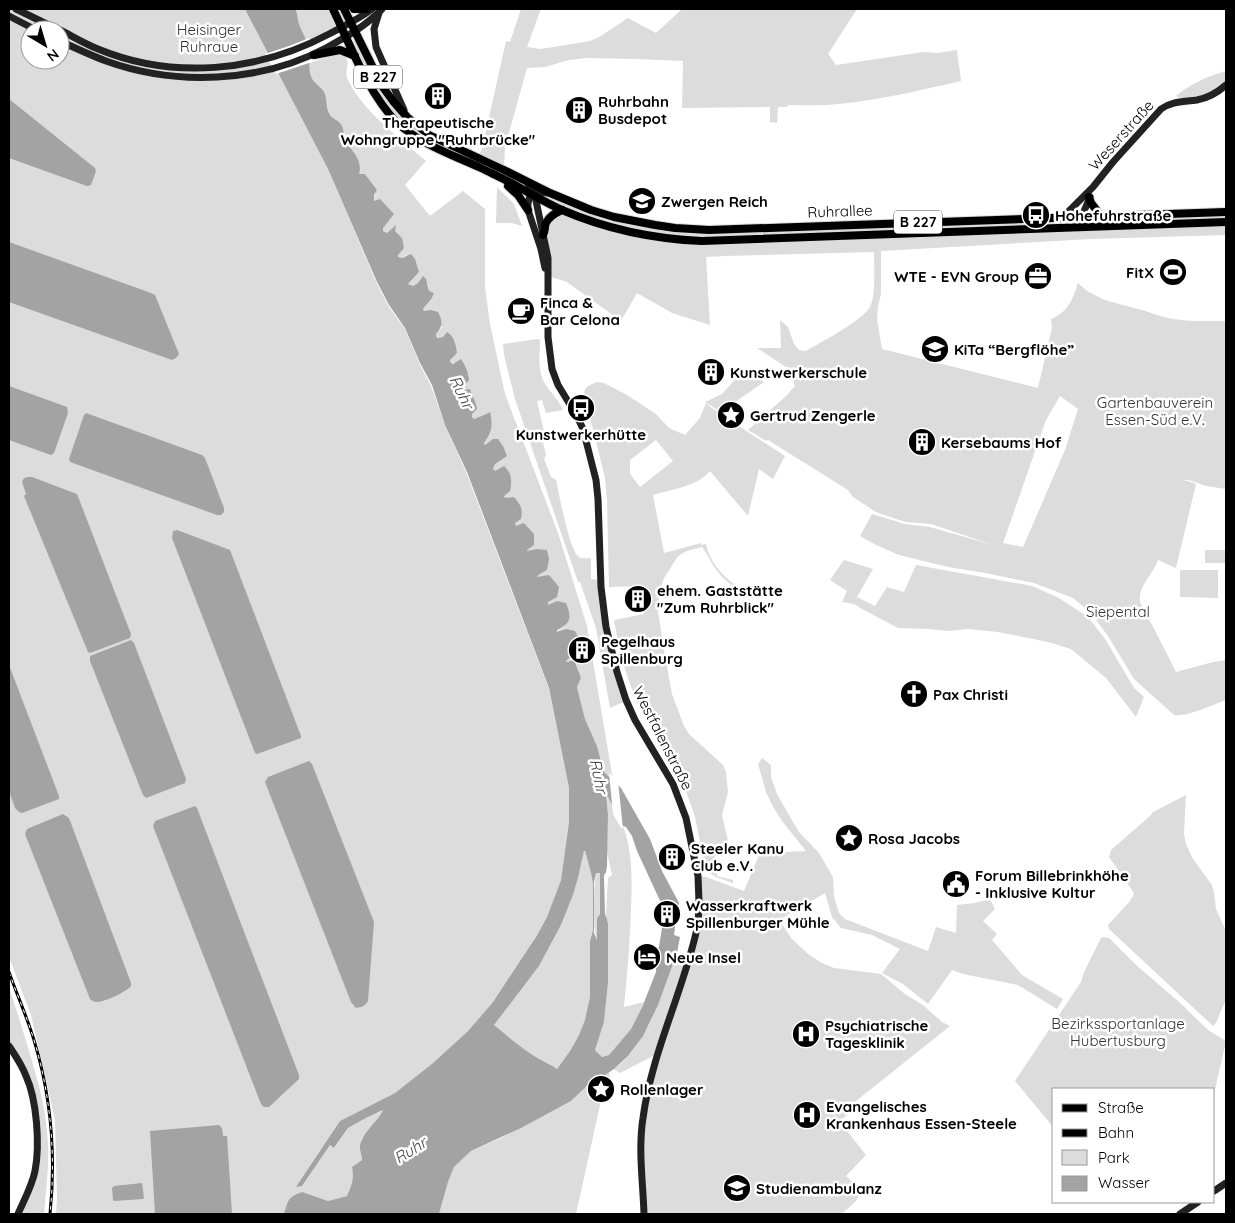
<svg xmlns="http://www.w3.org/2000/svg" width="1235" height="1223" font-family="Quicksand,sans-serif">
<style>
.green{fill:#dcdcdc;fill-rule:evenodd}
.water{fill:#a3a3a3;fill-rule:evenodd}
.pier{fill:#fff}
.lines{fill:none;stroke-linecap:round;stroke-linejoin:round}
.primary-casing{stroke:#dbdbdb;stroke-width:10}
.secondary{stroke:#222;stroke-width:7}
.primary{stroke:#000;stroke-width:8}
.rail-casing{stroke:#000;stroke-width:3}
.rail{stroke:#fff;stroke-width:1;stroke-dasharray:4;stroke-linecap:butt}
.labels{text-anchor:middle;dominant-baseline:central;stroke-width:5;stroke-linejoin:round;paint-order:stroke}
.shield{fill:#fff;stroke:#4c4c4c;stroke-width:1}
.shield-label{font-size:14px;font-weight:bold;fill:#000}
.park-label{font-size:15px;fill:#333;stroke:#fff}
.poi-label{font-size:15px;font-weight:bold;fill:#000;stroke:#fff;text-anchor:start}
.street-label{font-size:15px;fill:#000;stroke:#fff}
.water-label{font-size:16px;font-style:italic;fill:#444;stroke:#fff}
</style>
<rect width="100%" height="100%" fill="#fff"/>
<!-- green -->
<g class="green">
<path d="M9,9H350L356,21L274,66L283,81L328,169L377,284L389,307L405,329L420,365L431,386L445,425L466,472L549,689L569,788V822L561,880L547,917L525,956L493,1002L468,1031L433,1063L395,1093L340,1121L302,1186L330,1145L335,1148L348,1128L366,1118L384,1110L374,1124L361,1139L360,1148L362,1160L352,1167C354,1180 352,1184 347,1196L328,1201L301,1192C287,1197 288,1201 284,1214H56L57,1199L55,1120L31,1015L9,957ZM30,30H60V60H30Z"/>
<path d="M521,9H541L527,47L541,49L590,41L599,37L628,18L656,33L682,9H857L828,54L836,65L924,52L937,53L957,50L961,81C921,90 880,100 839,104C822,106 805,105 788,105L787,107H778L777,123L770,122V107L682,108L683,61L638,59L587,58L569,60L545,67L527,68L505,147L504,167L478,156L482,149L506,41L510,42Z"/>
<polygon points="355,41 381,87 401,116 428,137 521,182 514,181 492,169 428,139 403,124 387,109 375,91 351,43"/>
<path d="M336,55C355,56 344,67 347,78C349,82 354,91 356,94C375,120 402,141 426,161L405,185L430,216L463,191L485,209V287L490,324L505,394L558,533L587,626L613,780L604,772L597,746L585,719L577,687L581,678L566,660C572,656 577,649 583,647L557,633V631L565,626L548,605L537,577V549L527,552L503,496L495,472L493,469L495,464L493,439L485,445L483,443L490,412L484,415L474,419L472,417V415L462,388L464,386L469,375L466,370L464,364L451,363L447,332L443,337L438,338L436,334L442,327L424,311L423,309L432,298L434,293L429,292L428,284L418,283L413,286L408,284L419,272L406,255L402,258L398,257L395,231V226L387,233L383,231C381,218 369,202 377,190L365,174H359L354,152L344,142C344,135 344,128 339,123C335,119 332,119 329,112C326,106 327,99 324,94C322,88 317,87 314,82C310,77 310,70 310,63L330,56Z"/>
<path d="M1226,71V83C1222,86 1217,90 1212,92C1204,97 1183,102 1176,96C1190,84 1208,76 1226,71Z"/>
<polygon points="497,187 514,204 522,226 512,223 496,223"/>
<path d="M550,193L579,206L675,229L1226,212V235L1091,239L881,251V294L878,306L877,319L882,349L1038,388L1052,328L1051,319C1069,311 1072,301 1078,283C1095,300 1116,303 1138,309C1147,311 1155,315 1164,317C1184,322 1206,321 1226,321V489L1206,486L1189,480L1181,481H1188L1196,484L1176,568L1158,560C1153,575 1138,585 1140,602L1164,648L1176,672L1213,662L1226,660V700C1212,705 1188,717 1174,715L1134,679L1108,636L1091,613L1073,598L1034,583L985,573L948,567L899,555L876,545L860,536L872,514L905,524L930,527L993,545L931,524L905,522L876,512L853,497L848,490L768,440L766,441L748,430L786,396L795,386L792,377L798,373L794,368L786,367L757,348H781L780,320L788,327L794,344L799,350L806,351C820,343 863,320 870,307C876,295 874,266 874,252L725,256L706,257L710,325L672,313L637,293L621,321L567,282L548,276L550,255L546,225L562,210L598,223L537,197ZM1060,396L1078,409L1065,450L1023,547L1003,543L1046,420Z"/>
<path d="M537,339L540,340C540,354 537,371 545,384C551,393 559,400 563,410L546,413L542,400L537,401L545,436L542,438L546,455L544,460L545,461L551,477L556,480C559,493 569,550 579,557C582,559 586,558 591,558V579L600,580L604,627L626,701L610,708L596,628L580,582H578L515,399L504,355L503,344Z"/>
<polygon points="745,369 764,382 735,402 726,415 705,402 722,394"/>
<path d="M597,382L604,383L627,395L656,414L669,428L685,435L700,418L706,403L713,409L727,416L734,423L785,456L773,479L759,469L748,516L710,471C707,474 704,477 701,479C687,488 668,490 653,495L664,553L701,543V545L706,544C709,560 721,575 734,584L733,586C717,576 711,560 701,545L702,547L687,551L678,556L664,578L659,593L658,612L664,650L672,694L684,726L689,734L723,765L726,772L728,792L722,815L731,854L715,856L717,876L733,880V883L716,877L706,871L695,817L687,794L636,701L621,658L614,620L644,614L642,586L609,587L607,501L605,478L592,425L588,410L583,398L585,389L588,386ZM656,440L673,461L640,487L630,474V460Z"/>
<rect x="1205" y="550" width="21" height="13"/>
<polygon points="844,560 873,569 857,597 875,606 887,587 904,592 916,565 1032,586 1059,598 1088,617 1105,639 1134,688 1144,697 1136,717 1106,678 1071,649 1048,642 998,632 968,629 948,631 929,629 898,628 862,609 854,604 842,602 847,591 830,580"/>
<polygon points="1180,570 1218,570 1218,598 1180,597"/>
<path d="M762,758L771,765V777L777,794L793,822L799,832L819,853L833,877L834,897L839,913L845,919L928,951L936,927L956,933L957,905L975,903L990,899L995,909L983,921L997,934L992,940L1022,975L1063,999L1057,1009L1018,985L963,974L952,970L928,1004L903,984L882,973L900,949L872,935L841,928L832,917L825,893L779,920L792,939L808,954L822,963L834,968L881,974L905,994L923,1005L942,1022L950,1026L856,1101L859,1106L839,1121L866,1155L846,1176C850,1180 855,1184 858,1188C864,1198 847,1209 841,1214H646L642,1172L646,1098L695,941L698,876L706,877L744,891L760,853L806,851L782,821L772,805L766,792L758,764Z"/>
<path d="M606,791C612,802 618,814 623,826C633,852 632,882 631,910C630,942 627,974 624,1007L644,1002L631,1029L609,1055L602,1057L595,1050L604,1022L608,983V924L606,915L608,878L612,875L607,852L608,815Z"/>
<polygon points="1186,795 1184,834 1186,844 1193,859 1212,885 1214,893 1216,909 1226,931 1226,999 1216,1023 1213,1026 1109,929 1108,925 1130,901 1134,894 1132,890 1109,857 1111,850 1150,816 1153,812"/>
<path d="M584,851H585L591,873L593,882V930L590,941V997L586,1020L579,1035L570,1051L557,1069C552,1065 548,1064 543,1061C525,1052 509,1037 493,1025L539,966L561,925L573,895L578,878Z"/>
<path d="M596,873H600V915L597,940C592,927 594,888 596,873Z"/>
<polygon points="1103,937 1109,938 1136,965 1178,1001 1208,1030 1226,1041 1214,1094 1214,1089 1054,1089 1054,1128 1015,1081 1081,982 1084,972 1101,938"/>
<path d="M677,953L690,955L659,1053L620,1073L614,1069C619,1065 624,1061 628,1056C653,1027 664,987 677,953Z"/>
<path d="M9,988C17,1010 23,1032 30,1054C39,1084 47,1114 48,1145C49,1168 46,1191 44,1214H22L31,1193L37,1177L35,1103L9,1044Z"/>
<polygon points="609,1072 610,1077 604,1087 576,1214 439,1214 448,1182 454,1167 471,1151 501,1138 571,1101 591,1082"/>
</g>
<!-- water -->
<g class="water">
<path d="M245,9H295C298,14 297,18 299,24C302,33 307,39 309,49C311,57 308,67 311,76C313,84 322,86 325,94C327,100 326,106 329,113C332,119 336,119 340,123C344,128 344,135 345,142C353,150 363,162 359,174H365L377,190L374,195V201L380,199L394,214L383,228V231L387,233L396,225L395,231L402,238L404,248L398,255V257L402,258L411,254L415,259L419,272L408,284L413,286L418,283L423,276L426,279L429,291L434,293L432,298L423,309L424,311L431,310L438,312C443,321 443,326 436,334L437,338L443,337L447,332C454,336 456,345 457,353L450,360L451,363L453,364L461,359C465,365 469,373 469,380L462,388L463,390L470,389C472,396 476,401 477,409L472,414V417L474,419L484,415L490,412C493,425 492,432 484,443L485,445L493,439H498L503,446L507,456L495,464L493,469L495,471L504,466C512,473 512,481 510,491L504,496L505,498L514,497C521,505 523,509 521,519L515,523L516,526L524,523L534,534V545L527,550V551L537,549L547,550L549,559L547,570L538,575L537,577L549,575L559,587L557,597L548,602V605L557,601L566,603C572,618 571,623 557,630V632L566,629L575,631L583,647L580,648L566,661L568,662L574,660L581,678L577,687L585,719L597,746L604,772L621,788L650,839L662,871L679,903L678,912L662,910V905L637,851L632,836L626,827L623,826L606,793L608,815L607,866L606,873H605L604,876L605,914L607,919L608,924V983L604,1022L595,1050L602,1057L609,1055L631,1029L643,1005L656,972L657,949L659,947L662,928L660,922L661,918L676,919L674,935L680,937L677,953L658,1005L643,1036L628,1056L614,1069L599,1079L591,1082L571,1101L521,1128L471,1151L454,1167L448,1182L439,1214H284C288,1201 287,1197 302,1192L328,1201L347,1196C352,1184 354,1180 352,1167L362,1160C362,1156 360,1152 360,1148C359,1135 378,1122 383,1110L366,1118L348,1128L334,1148L330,1145L302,1186L296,1187L340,1121L395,1093L433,1063L468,1031L493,1002L536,937L547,917L561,880L569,822V788L549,688L467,472L445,425L432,385L420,363L405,328L389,305L377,282L328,169ZM584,851H585L591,873L593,883V930L590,941V997L585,1020L579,1035L570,1051L557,1069C552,1065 548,1064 543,1061C525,1052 509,1037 494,1025L539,966L561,925L573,895L578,878ZM596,873H600V915H599L597,919V940L594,933V882Z"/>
<polygon points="9,99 95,168 96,171 91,185 87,186 9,158"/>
<polygon points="9,242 151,293 155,295 179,354 176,358 172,360 9,302"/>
<polygon points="9,386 67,407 68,413 54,453 51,455 9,440"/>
<polygon points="86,413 202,455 205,458 224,508 224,512 221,515 217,515 70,462 69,459 84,415"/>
<polygon points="28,477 32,477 77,494 131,634 130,638 90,653 88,652 24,496 26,494 22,482 24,478"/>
<polygon points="177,530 230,550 301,736 301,738 257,754 255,753 172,538 173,531"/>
<polygon points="131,640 134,643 186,779 185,783 146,798 143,795 90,661 90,656"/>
<polygon points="9,665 59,796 59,799 22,813 19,812 15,808 9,791"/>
<path d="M309,761L312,764L374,922L368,1001C365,1006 362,1007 356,1008L351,1002L265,782L268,777Z"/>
<polygon points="195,806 197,808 248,942 299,1075 299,1079 269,1107 264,1107 261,1104 153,826 155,821"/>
<path d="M63,814L69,818L131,983V986C126,992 105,1002 97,1002C93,1002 93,1001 90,999L25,834L27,829Z"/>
<polygon points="219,1125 222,1128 223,1136 227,1136 232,1214 155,1214 150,1131"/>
<polygon points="142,1183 144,1198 143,1199 114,1201 113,1200 112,1188 114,1186"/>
</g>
<!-- pier -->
<g class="pier">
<polygon points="309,38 312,50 312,62 276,74 265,54 289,46"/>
<polygon points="609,773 618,781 623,829 621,828 613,814"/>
</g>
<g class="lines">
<defs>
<g id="primary">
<path d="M333,9C351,47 368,93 398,124C403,128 408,131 413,135C435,150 458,157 481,168C495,175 509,181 522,189C535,196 548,204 562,210C606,229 654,239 702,241L1226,222"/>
<polyline points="344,9 382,86 393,101 407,117 429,135 504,170 550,193 591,210 614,217 655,225 675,228 709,230 1226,212"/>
<polyline points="354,9 367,9"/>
<polyline points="314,55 340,50 355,56"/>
<polyline points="508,186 518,195 528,210"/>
<polyline points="1089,197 1091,203 1101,216"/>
<path d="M543,235C546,230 544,227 546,223C549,216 556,213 562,210"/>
</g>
</defs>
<!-- primary casing -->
<use href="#primary" class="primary-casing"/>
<!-- secondary -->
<g class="secondary">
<polyline points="16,9 59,30"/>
<polyline points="379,13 374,29 376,47 404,110"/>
<polyline points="9,16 36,30"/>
<path d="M60,30C72,36 85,44 98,49C173,80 258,72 329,34C344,26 359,19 372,9"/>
<path d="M60,41C75,48 90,55 106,61C175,86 260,83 326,48C346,37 366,26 382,9"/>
<path d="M527,182L535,196L548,258V337L552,369L558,385L577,416L583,429L596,480L598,499L601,587L606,627L617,672L626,700L635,720L673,784L686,818L698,876L699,902L698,925L694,941C679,1000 651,1057 643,1118C638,1150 643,1182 644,1214"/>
<polyline points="1082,216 1090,197"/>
<path d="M1063,217L1093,187L1113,162L1161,109C1172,101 1184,102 1197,100C1208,98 1218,92 1226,85"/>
<path d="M545,268L541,249L528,210C527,195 533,190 548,193"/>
<path d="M9,1046C15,1055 22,1065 26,1076C37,1100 40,1145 35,1171C32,1186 24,1200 18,1214"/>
<polyline points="1214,1191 1226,1183"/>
<polyline points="1180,1214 1198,1202"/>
</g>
<!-- primary -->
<use href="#primary" class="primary"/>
<defs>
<path id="rail" d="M9,972C17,995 27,1017 34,1040C51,1096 56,1156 50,1214"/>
</defs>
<!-- rail casing -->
<use href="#rail" class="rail-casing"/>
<!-- rail -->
<use href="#rail" class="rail"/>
</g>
<!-- icons -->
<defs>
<symbol id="building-disc" viewBox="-11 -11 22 22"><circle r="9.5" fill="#000" stroke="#fff"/><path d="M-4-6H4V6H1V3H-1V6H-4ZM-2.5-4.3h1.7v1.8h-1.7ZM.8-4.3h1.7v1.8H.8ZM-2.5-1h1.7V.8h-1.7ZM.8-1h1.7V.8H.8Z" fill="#fff"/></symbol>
<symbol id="school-disc" viewBox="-11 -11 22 22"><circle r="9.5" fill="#000" stroke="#fff"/><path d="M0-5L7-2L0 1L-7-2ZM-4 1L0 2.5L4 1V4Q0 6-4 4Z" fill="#fff"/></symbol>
<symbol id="bus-disc" viewBox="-11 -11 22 22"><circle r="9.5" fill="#000" stroke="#fff"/><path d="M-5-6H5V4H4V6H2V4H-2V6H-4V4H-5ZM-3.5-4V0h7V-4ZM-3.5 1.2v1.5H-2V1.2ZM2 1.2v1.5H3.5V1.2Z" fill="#fff"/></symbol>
<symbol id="stadium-disc" viewBox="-11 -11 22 22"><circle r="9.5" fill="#000" stroke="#fff"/><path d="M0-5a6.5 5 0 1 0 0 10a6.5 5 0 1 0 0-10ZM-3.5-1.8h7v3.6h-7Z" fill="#fff"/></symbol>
<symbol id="office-disc" viewBox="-11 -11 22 22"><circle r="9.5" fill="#000" stroke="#fff"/><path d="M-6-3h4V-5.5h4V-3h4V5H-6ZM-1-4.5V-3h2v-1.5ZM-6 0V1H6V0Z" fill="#fff"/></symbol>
<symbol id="cafe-disc" viewBox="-11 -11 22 22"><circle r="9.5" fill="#000" stroke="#fff"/><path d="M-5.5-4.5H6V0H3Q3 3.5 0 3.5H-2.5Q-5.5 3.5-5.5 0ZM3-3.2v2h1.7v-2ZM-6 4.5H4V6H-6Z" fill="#fff"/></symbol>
<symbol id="sight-disc" viewBox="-11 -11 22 22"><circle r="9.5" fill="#000" stroke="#fff"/><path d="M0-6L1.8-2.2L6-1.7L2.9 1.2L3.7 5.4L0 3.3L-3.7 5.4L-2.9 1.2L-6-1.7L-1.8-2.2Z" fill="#fff"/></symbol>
<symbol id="church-disc" viewBox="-11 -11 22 22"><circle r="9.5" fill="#000" stroke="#fff"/><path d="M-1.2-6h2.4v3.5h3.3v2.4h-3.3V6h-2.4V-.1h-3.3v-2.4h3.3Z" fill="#fff"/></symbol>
<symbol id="civic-disc" viewBox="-11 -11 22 22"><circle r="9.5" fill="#000" stroke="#fff"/><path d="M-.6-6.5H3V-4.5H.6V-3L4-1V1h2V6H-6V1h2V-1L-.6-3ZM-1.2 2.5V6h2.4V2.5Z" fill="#fff"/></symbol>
<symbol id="hotel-disc" viewBox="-11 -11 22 22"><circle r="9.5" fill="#000" stroke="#fff"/><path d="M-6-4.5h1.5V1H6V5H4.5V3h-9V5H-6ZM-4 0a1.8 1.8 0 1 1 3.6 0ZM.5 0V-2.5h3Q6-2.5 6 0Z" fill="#fff"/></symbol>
<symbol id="hospital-disc" viewBox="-11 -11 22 22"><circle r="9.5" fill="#000" stroke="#fff"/><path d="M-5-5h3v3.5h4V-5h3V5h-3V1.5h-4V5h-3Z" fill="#fff"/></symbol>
<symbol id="university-disc" viewBox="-11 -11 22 22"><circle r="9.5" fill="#000" stroke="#fff"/><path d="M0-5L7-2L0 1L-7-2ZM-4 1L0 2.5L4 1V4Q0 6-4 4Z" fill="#fff"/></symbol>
</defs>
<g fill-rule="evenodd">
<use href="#building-disc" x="422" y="80" width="32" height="32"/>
<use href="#building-disc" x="563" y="94" width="32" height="32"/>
<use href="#school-disc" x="626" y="185" width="32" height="32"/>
<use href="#bus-disc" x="1020" y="199" width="32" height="32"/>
<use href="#stadium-disc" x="1157" y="256" width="32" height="32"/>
<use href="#office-disc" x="1022" y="260" width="32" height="32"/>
<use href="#cafe-disc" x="505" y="295" width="32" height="32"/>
<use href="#school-disc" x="919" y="333" width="32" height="32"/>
<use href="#building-disc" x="695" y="356" width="32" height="32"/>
<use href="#bus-disc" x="565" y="392" width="32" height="32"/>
<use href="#sight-disc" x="715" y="399" width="32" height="32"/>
<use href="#building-disc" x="906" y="426" width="32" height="32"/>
<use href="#building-disc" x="622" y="583" width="32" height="32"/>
<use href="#building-disc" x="566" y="634" width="32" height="32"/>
<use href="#church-disc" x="898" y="678" width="32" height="32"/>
<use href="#sight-disc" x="833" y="822" width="32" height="32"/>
<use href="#building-disc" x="656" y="841" width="32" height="32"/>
<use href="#civic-disc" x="940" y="868" width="32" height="32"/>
<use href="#building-disc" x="651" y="898" width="32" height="32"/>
<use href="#hotel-disc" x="631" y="941" width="32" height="32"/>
<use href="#hospital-disc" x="790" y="1018" width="32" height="32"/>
<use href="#sight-disc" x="585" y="1073" width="32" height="32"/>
<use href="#hospital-disc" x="791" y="1099" width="32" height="32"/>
<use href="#university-disc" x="721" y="1172" width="32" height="32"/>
</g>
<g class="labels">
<!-- shield labels -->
<g class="shield">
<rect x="354" y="65.5" width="48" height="23" rx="4"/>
<rect x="894" y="210.5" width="48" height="23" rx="4"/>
</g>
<g class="shield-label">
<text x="378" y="77">B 227</text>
<text x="918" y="222">B 227</text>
</g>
<!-- park labels -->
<g class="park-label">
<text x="209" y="29">Heisinger<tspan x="209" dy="17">Ruhraue</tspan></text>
<text x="1155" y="402">Gartenbauverein<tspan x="1155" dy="17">Essen-Süd e.V.</tspan></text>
<text x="1118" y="611">Siepental</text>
<text x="1118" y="1023">Bezirkssportanlage<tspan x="1118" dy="17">Hubertusburg</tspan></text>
</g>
<!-- poi labels -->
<g class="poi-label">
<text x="598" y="101">Ruhrbahn<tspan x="598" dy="17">Busdepot</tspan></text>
<text x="438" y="122" text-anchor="middle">Therapeutische<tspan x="438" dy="17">Wohngruppe "Ruhrbrücke"</tspan></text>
<text x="661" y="201">Zwergen Reich</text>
<text x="1055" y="215">Hohefuhrstraße</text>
<text x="1154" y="272" text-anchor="end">FitX</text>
<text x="1019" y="276" text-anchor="end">WTE - EVN Group</text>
<text x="540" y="302">Finca &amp;<tspan x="540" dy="17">Bar Celona</tspan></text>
<text x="954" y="349">KiTa “Bergflöhe”</text>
<text x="730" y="372">Kunstwerkerschule</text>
<text x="750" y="415">Gertrud Zengerle</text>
<text x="581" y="434" text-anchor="middle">Kunstwerkerhütte</text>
<text x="941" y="442">Kersebaums Hof</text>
<text x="657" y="590">ehem. Gaststätte<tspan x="657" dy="17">"Zum Ruhrblick"</tspan></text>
<text x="601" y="641">Pegelhaus<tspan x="601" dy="17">Spillenburg</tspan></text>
<text x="933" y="694">Pax Christi</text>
<text x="868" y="838">Rosa Jacobs</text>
<text x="691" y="848">Steeler Kanu<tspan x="691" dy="17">Club e.V.</tspan></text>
<text x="975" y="875">Forum Billebrinkhöhe<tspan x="975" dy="17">- Inklusive Kultur</tspan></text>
<text x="686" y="905">Wasserkraftwerk<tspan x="686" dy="17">Spillenburger Mühle</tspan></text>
<text x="666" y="957">Neue Insel</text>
<text x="825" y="1025">Psychiatrische<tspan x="825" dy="17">Tagesklinik</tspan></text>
<text x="620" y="1089">Rollenlager</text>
<text x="826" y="1106">Evangelisches<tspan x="826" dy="17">Krankenhaus Essen-Steele</tspan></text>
<text x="756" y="1188">Studienambulanz</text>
</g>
<!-- street labels -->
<g class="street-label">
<text transform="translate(1121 135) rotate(-48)">Weserstraße</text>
<text transform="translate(840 211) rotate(-2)">Ruhrallee</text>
<text transform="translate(663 738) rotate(63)">Westfalenstraße</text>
</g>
<!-- water labels -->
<g class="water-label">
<text transform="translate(462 392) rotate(64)">Ruhr</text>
<text transform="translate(599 776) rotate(78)">Ruhr</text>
<text transform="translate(410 1150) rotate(-32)">Ruhr</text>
</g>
</g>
<!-- border -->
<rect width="1235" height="1223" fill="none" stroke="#000000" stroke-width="20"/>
<!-- legend -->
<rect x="1052" y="1088" width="162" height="115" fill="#ffffff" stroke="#999999"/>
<rect x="1062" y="1104" width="25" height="8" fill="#000000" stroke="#999999"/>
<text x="1098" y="1113" font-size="15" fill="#000000">Straße</text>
<rect x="1062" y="1129" width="25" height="8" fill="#000000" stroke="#999999"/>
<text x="1098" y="1138" font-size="15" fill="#000000">Bahn</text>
<rect x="1062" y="1150" width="25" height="15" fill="#dcdcdc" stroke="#999999"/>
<text x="1098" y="1163" font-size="15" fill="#000000">Park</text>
<rect x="1062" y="1176" width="25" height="15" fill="#a3a3a3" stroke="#999999"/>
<text x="1098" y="1188" font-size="15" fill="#000000">Wasser</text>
<!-- north arrow -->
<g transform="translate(45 45) rotate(142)"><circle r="24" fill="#ffffff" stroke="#999999"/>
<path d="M0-4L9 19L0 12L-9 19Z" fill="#000000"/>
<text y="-8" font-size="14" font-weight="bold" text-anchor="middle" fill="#000000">N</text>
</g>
</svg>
